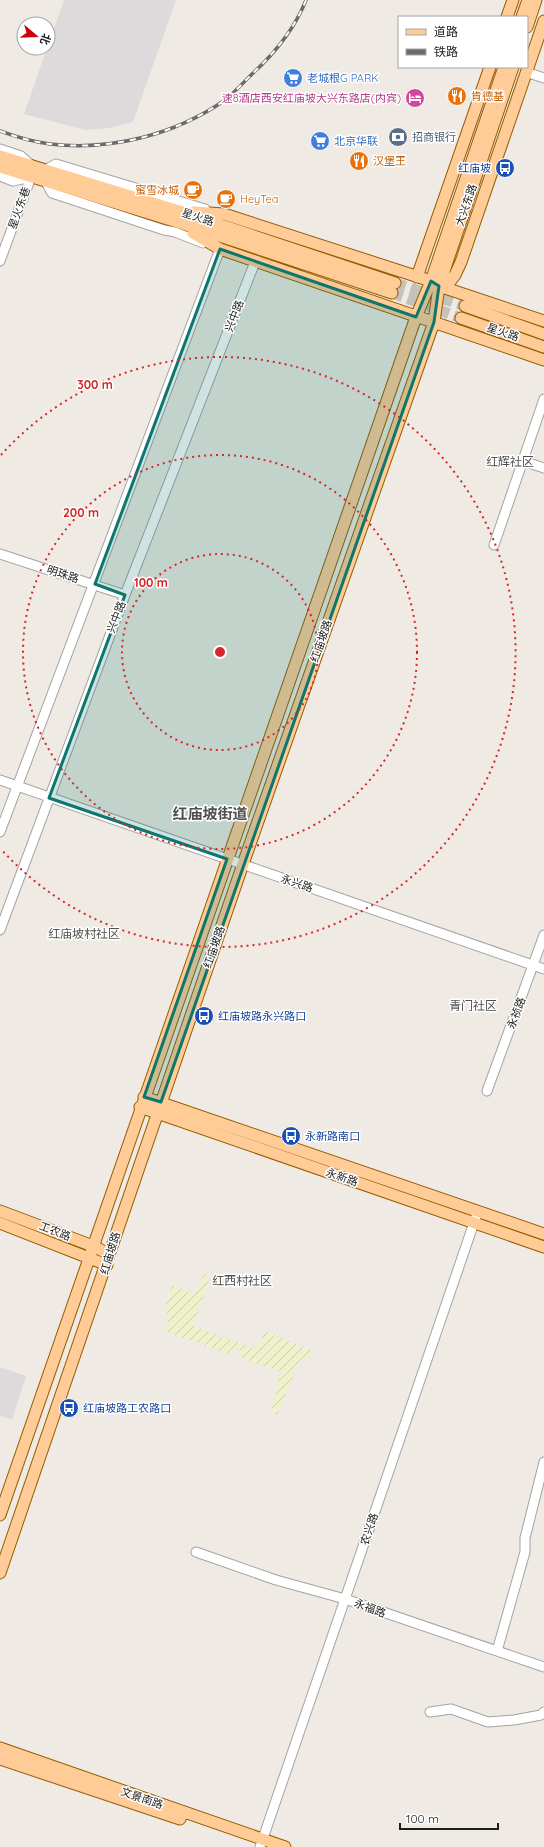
<svg xmlns="http://www.w3.org/2000/svg" width="544" height="1847" font-family="Quicksand,'Noto Sans SC',sans-serif">
	<style>
		.residential { fill: #dcdada }
		.farmland { fill: url(#farmland-furrows) }
		.lines { fill: none; stroke-linecap: round; stroke-linejoin: round }
		.major-tunnel { stroke: #c5c1bb; stroke-width: 11; stroke-dasharray: 11 5.5; stroke-linecap: butt }
		.minor-casing { stroke: #a4a4a4; stroke-width: 11 }
		.major-casing { stroke: #975c00; stroke-width: 13 }
		.minor { stroke: #fff; stroke-width: 9 }
		.major { stroke: #ffcc98; stroke-width: 11 }
		.rail-casing { stroke: #6b6b6b; stroke-width: 3.5 }
		.rail { stroke: #fff; stroke-width: 2; stroke-dasharray: 6; stroke-linecap: butt }
		.marked { fill: #0f766e; fill-opacity: 0.2; stroke: #0f766e; stroke-width: 3; stroke-linejoin: round }
		.ring { fill: none; stroke: #d62828; stroke-width: 2; stroke-dasharray: 2 4 }
		.labels { text-anchor: middle; dominant-baseline: central; stroke-width: 3; stroke-linejoin: round; paint-order: stroke }
		.shop-label { font-size: 11px; fill: #366cbe; stroke: #fff; text-anchor: start }
		.food-label { font-size: 11px; fill: #c56008; stroke: #fff; text-anchor: start }
		.hotel-label { font-size: 11px; fill: #b23c85; stroke: #fff; text-anchor: end }
		.service-label { font-size: 11px; fill: #4e5e75; stroke: #fff; text-anchor: start }
		.transit-label { font-size: 11px; fill: #164399; stroke: #fff; text-anchor: start }
		.street-label { font-size: 11px; fill: #1d1d1d; stroke: #fff }
		.neighbourhood-label { font-size: 12px; fill: #505050; stroke: #fff }
		.district-label { font-size: 15px; font-weight: bold; fill: #505050; stroke: #fff }
		.centre { fill: #d62828; stroke: #fff; stroke-width: 2 }
		.ring-label { font-size: 12px; text-anchor: middle; font-weight: bold; fill: #d62828; stroke: #fff; stroke-width: 3; stroke-linejoin: round; paint-order: stroke }
	</style>
	<defs>
		<pattern id="farmland-furrows" width="10" height="10" patternUnits="userSpaceOnUse"><rect width="10" height="10" fill="#eff0cc"/><path d="M-1 1l2-2M0 10L10 0M9 11l2-2" fill="none" stroke="#cccdaf"/></pattern>
	</defs>
	<rect width="100%" height="100%" fill="#efeae3"/>
	<path class="residential" d="M64,0H176L133,122L109,128L86,130L24,114Z
		M0,1367L26,1376L12,1420L0,1415Z"/>
	<path class="farmland" d="M204,1274L210,1277L193,1326L256,1349L266,1331L312,1351L310,1357L300,1360L277,1415L271,1412L281,1372L241,1358L242,1351L237,1349L231,1355L164,1331L170,1315L164,1310L172,1285L194,1294Z"/>
	<g class="lines">
		<path class="major-tunnel" d="M395,283L465,306
			M392,293L461,318"/>
		<g class="minor-casing">
			<path id="minor" d="M526,72L544,78
				M0,149L21,156L30,164
				M45,170L56,164L205,209
				M0,176L13,181L31,177
				M46,182L52,193L164,230L175,232L203,243
				M0,261L31,177
				M523,461L544,468
				M494,545L544,399
				M0,554L125,595
				M0,780L544,969
				M0,832L220,249L215,247
				M0,930L125,595L255,262
				M487,1091L544,935
				M196,1552L276,1580L345,1599L544,1667
				M497,1651L525,1552V1538L544,1462
				M430,1712L451,1709L488,1722L514,1720L541,1715L544,1712
				M260,1847L478,1211"/>
		</g>
		<g class="major-casing">
			<path id="major" d="M507,17L513,0
				M522,17L528,0
				M527,27L536,0
				M0,156L179,211L395,283
				M0,167L174,221L392,293
				M194,212L224,214L431,281L439,286L544,321
				M193,233L220,249L544,360
				M417,277L490,67
				M439,286L448,284L455,275L461,262L544,21
				M465,306L544,334
				M461,318L544,347
				M144,1097L544,1234
				M140,1107L544,1247
				M0,1211L93,1246L109,1254
				M0,1223L107,1265
				M0,1515L416,317L431,281L504,67
				M0,1573L243,864L434,322L439,286L513,67
				M0,1748L285,1847
				M0,1759L180,1819"/>
		</g>
		<use href="#minor" class="minor"/>
		<use href="#major" class="major"/>
		<g class="rail-casing">
			<path id="rail" d="M0,131C16,137 33,142 50,144C110,151 175,135 225,100C234,93 243,83 251,75C273,55 295,28 306,0"/>
		</g>
		<use href="#rail" class="rail"/>
	</g>
	<path class="marked" d="M220,249L416,317L431,281L439,286L434,322L161,1102L144,1097L227,859L49,798L125,595L95,584Z"/>
	<g class="ring">
		<circle cx="220" cy="652" r="98"/>
		<circle cx="220" cy="652" r="197"/>
		<path d="M1 455A295 295 0 1 1 1 849"/>
	</g>
	<defs>
		<g id="supermarket-disc" transform="scale(1)"><circle r="9.5" fill="#3f7fe0" stroke="#fff"/><path d="M-6-5.5h2.5l.6 2H6L4.5 2H-2.5L-4.4-4H-6ZM-1.5 3.2a1.3 1.3 0 1 0 .1 0ZM3 3.2a1.3 1.3 0 1 0 .1 0Z" fill="#fff"/></g>
		<g id="restaurant-disc" transform="scale(1)"><circle r="9.5" fill="#e8710a" stroke="#fff"/><path d="M-5-6h1v4h1v-4h1v4h1v-4h1v5L-1.5 .5V6h-2V.5L-5-1ZM5-6V6H3V1.5H1.5Q1.5-4 5-6Z" fill="#fff"/></g>
		<g id="hotel-disc" transform="scale(1)"><circle r="9.5" fill="#d1479c" stroke="#fff"/><path d="M-6-4.5h1.5V1H6V5H4.5V3h-9V5H-6ZM-4 0a1.8 1.8 0 1 1 3.6 0ZM.5 0V-2.5h3Q6-2.5 6 0Z" fill="#fff"/></g>
		<g id="bank-disc" transform="scale(1)"><circle r="9.5" fill="#5c6f8a" stroke="#fff"/><path d="M-6-4H6V4H-6ZM0-2.3a2.3 2.3 0 1 0 0 4.6a2.3 2.3 0 1 0 0-4.6Z" fill="#fff"/></g>
		<g id="bus-disc" transform="scale(1)"><circle r="9.5" fill="#1a4fb4" stroke="#fff"/><path d="M-5-6H5V4H4V6H2V4H-2V6H-4V4H-5ZM-3.5-4V0h7V-4ZM-3.5 1.2v1.5H-2V1.2ZM2 1.2v1.5H3.5V1.2Z" fill="#fff"/></g>
		<g id="cafe-disc" transform="scale(1)"><circle r="9.5" fill="#e8710a" stroke="#fff"/><path d="M-5.5-4.5H6V0H3Q3 3.5 0 3.5H-2.5Q-5.5 3.5-5.5 0ZM3-3.2v2h1.7v-2ZM-6 4.5H4V6H-6Z" fill="#fff"/></g>
	</defs>
	<g fill-rule="evenodd">
		<use href="#supermarket-disc" x="293" y="78"/>
		<use href="#restaurant-disc" x="457" y="96"/>
		<use href="#hotel-disc" x="415" y="98"/>
		<use href="#bank-disc" x="398" y="137"/>
		<use href="#supermarket-disc" x="320" y="141"/>
		<use href="#restaurant-disc" x="359" y="161"/>
		<use href="#bus-disc" x="505" y="168"/>
		<use href="#cafe-disc" x="193" y="190"/>
		<use href="#cafe-disc" x="226" y="199"/>
		<use href="#bus-disc" x="204" y="1016"/>
		<use href="#bus-disc" x="291" y="1136"/>
		<use href="#bus-disc" x="69" y="1408"/>
	</g>
	<g class="labels">
		<g class="shop-label">
			<text x="307" y="78">老城根G PARK</text>
			<text x="334" y="141">北京华联</text>
		</g>
		<g class="food-label">
			<text x="471" y="96">肯德基</text>
			<text x="373" y="161">汉堡王</text>
			<text x="179" y="190" text-anchor="end">蜜雪冰城</text>
			<text x="240" y="199">HeyTea</text>
		</g>
		<g class="hotel-label">
			<text x="401" y="98">速8酒店西安红庙坡大兴东路店(内宾)</text>
		</g>
		<g class="service-label">
			<text x="412" y="137">招商银行</text>
		</g>
		<g class="transit-label">
			<text x="491" y="168" text-anchor="end">红庙坡</text>
			<text x="218" y="1016">红庙坡路永兴路口</text>
			<text x="305" y="1136">永新路南口</text>
			<text x="83" y="1408">红庙坡路工农路口</text>
		</g>
		<g class="street-label">
			<text transform="translate(466 205) rotate(-71)">大兴东路</text>
			<text transform="translate(19 208) rotate(-70)">星火东巷</text>
			<text transform="translate(198 217) rotate(18)">星火路</text>
			<text transform="translate(234 316) rotate(-69)">兴中路</text>
			<text transform="translate(503 332) rotate(19)">星火路</text>
			<text transform="translate(63 574) rotate(18)">明珠路</text>
			<text transform="translate(116 617) rotate(-69)">兴中路</text>
			<text transform="translate(321 641) rotate(-71)">红庙坡路</text>
			<text transform="translate(297 883) rotate(19)">永兴路</text>
			<text transform="translate(214 947) rotate(-71)">红庙坡路</text>
			<text transform="translate(516 1013) rotate(-70)">永祯路</text>
			<text transform="translate(342 1177) rotate(19)">永新路</text>
			<text transform="translate(55 1231) rotate(21)">工农路</text>
			<text transform="translate(110 1253) rotate(-73)">红庙坡路</text>
			<text transform="translate(369 1529) rotate(-71)">农兴路</text>
			<text transform="translate(370 1608) rotate(20)">永福路</text>
			<text transform="translate(142 1798) rotate(19)">文景南路</text>
		</g>
		<g class="neighbourhood-label">
			<text x="510" y="461">红辉社区</text>
			<text x="84" y="933">红庙坡村社区</text>
			<text x="473" y="1005">青门社区</text>
			<text x="242" y="1280">红西村社区</text>
		</g>
		<g class="district-label">
			<text x="210" y="813">红庙坡街道</text>
		</g>
	</g>
	<circle cx="220" cy="652" r="6" class="centre"/>
	<g class="ring-label">
		<text x="95" y="389">300 m</text>
		<text x="81" y="517">200 m</text>
		<text x="151" y="587">100 m</text>
	</g>
	<rect x="398" y="16" width="130" height="52" fill="#ffffff" stroke="#a5a5a5"/>
	<rect x="406" y="29" width="20" height="6" fill="#ffcc98" stroke="#a5a5a5"/>
	<text x="434" y="36" font-size="12" fill="#1d1d1d">道路</text>
	<rect x="406" y="49" width="20" height="6" fill="#6b6b6b" stroke="#a5a5a5"/>
	<text x="434" y="56" font-size="12" fill="#1d1d1d">铁路</text>
	<g transform="translate(36 36) rotate(109)"><circle r="19" fill="#ffffff" stroke="#a5a5a5"/>
	<path d="M0-3L7 15L0 10L-7 15Z" fill="#cb000c"/>
	<text y="-6" font-size="11" font-weight="bold" text-anchor="middle" fill="#1d1d1d">北</text>
	</g>
	<path d="M400 1823v6h98v-6" fill="none" stroke="#1d1d1d" stroke-width="2"/>
	<text x="406" y="1823" font-size="12" fill="#1d1d1d" stroke="#ffffff" stroke-width="3" paint-order="stroke">100 m</text>
</svg>
